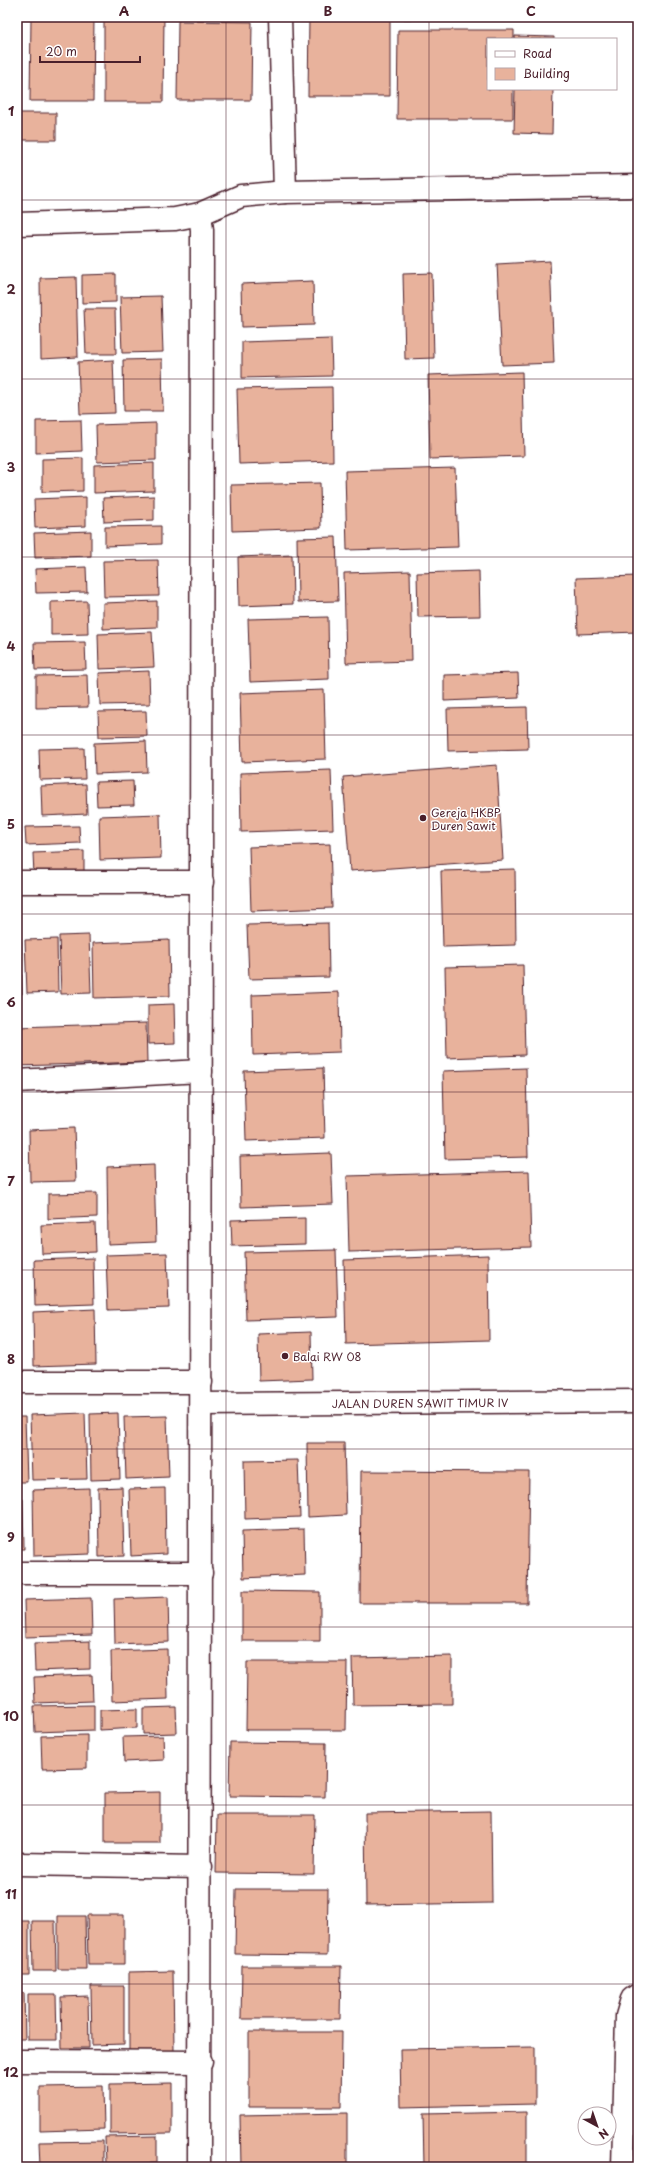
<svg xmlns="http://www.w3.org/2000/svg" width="655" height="2184" font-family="'Playpen Sans',sans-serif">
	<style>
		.building { fill: #e8b29c; stroke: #4a1f2b }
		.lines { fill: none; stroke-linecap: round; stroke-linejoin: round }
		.minor-casing { stroke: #4a1f2b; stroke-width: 25 }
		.tertiary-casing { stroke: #4a1f2b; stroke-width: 25 }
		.minor { stroke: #fff; stroke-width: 22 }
		.tertiary { stroke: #fff; stroke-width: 22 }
		.grid { fill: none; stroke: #4a1f2b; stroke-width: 1; stroke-opacity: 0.55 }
		.poi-dot { fill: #4a1f2b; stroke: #fff; stroke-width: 1.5 }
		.labels { text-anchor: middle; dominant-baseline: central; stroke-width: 3; stroke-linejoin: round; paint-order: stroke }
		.poi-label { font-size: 11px; fill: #4a1f2b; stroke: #fff; text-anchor: start }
		.street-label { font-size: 11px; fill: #4a1f2b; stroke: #fff }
		.neatline { fill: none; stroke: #4a1f2b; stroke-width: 1.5 }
		.grid-label { font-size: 13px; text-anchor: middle; font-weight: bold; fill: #4a1f2b }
	</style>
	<rect width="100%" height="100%" fill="#fff"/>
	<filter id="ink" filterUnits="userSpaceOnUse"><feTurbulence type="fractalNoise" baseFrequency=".025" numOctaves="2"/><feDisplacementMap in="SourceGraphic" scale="8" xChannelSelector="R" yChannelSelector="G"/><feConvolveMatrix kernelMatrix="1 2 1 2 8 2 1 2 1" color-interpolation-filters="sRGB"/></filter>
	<g filter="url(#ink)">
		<path class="building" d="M104,17H164L163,102H104Z
			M309,17H390V96H308Z
			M404,17H515V19H404Z
			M31,18H94L93,101H30Z
			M178,21L252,22L251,100H177Z
			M398,30H514V39H488V89H513V119H397Z
			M515,36L554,37V39H515Z
			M515,89H553L552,134L514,133Z
			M17,113H56V140H17Z
			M550,261L554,363L502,365L497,264Z
			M432,273L434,358L405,359L403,274Z
			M116,274V302L82,303V275Z
			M76,277L78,357L41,359L40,278Z
			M313,281L314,325L242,327L241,284Z
			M161,296L163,352L122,353L120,297Z
			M84,309H115L116,354H86Z
			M331,339L332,376L242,378V342Z
			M162,359L163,411H124L123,360Z
			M113,360L115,413L80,414L78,362Z
			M522,372L524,456L430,459L428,375Z
			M332,387L333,461L239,464L237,389Z
			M81,420L82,451L36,453V421Z
			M156,423V460L97,462L96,425Z
			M83,458V491L42,492V459Z
			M154,463V491L94,493V465Z
			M455,468L458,547L347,550L345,471Z
			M320,483L321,528L232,531L231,485Z
			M154,496V520L104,522L103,498Z
			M86,497V526L35,528L34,499Z
			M161,526V544L105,546V527Z
			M91,531V556L35,558L34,533Z
			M336,537L338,601L298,602L297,538Z
			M292,555L293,604L239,606L238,557Z
			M158,560L159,596L104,597L103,561Z
			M86,567L87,592L36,593L35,569Z
			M410,571L412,661L346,663L344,573Z
			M479,571L480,616L418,617L417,573Z
			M638,576V632L578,634L576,578Z
			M87,601L88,634L51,635V602Z
			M157,601V627L103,629V603Z
			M328,617L329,679L250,682L248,619Z
			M152,632L154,667L99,669L98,634Z
			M85,642L86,669L35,670L34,643Z
			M149,671L150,704L100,705L99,673Z
			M518,673L519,698L444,701V675Z
			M87,675L88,707L36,708V676Z
			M324,690L326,759L242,762L240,693Z
			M527,707L528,749L448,751L447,709Z
			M146,711L147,736L99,737L98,712Z
			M146,741L147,772L95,774L94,743Z
			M84,748L85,779L40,780L39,749Z
			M497,765L503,860L350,871L343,777Z
			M331,770L333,829L241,832L240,773Z
			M133,781L134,805L97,806L96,782Z
			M86,784L87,814L42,816L41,786Z
			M160,814L161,858L100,860L99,816Z
			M79,826L80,843L26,845L25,827Z
			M330,844L332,908L251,911L249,847Z
			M84,851V873L34,875L33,853Z
			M515,869L516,945L443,947L441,871Z
			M328,923L329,977L249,979L247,925Z
			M89,935L91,993L61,994L59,936Z
			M57,939L58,992L27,993L25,940Z
			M169,940L170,996L94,998L93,943Z
			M17,941H21L22,994H17Z
			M523,965L525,1055L447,1058L445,967Z
			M339,992L340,1052L253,1055L252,995Z
			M174,1004L175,1043L148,1044V1005Z
			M146,1023L147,1062L17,1066V1027Z
			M323,1068L325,1138L246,1141L244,1071Z
			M526,1068L528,1157L445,1159L443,1071Z
			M74,1128L76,1181L30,1182L29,1130Z
			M331,1153L333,1204L241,1207L240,1156Z
			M154,1165L156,1242L108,1244L107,1167Z
			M529,1171L531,1247L349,1252L347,1176Z
			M97,1193V1217L48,1219V1194Z
			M305,1218V1244L232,1246L231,1220Z
			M95,1223L96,1252L42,1254L41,1225Z
			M336,1250L338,1317L246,1320L244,1252Z
			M167,1253L169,1308L108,1310L106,1255Z
			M488,1255L489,1340L346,1344L344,1260Z
			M93,1258L94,1304L35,1306L34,1260Z
			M95,1309L96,1364L34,1366L33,1312Z
			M311,1332L312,1379L259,1381L258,1334Z
			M85,1413L87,1479L32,1480L30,1415Z
			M118,1413L120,1479L91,1480L90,1414Z
			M167,1416L169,1477L126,1479L124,1417Z
			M17,1417H25L27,1482H17Z
			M307,1443H344L346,1515L308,1517Z
			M298,1460L300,1517L245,1519L244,1461Z
			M361,1471L529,1472L527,1603H360Z
			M122,1487L124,1556L99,1557L98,1488Z
			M89,1488L90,1554L34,1556L33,1490Z
			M165,1488L166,1554L131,1556L129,1489Z
			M17,1499H23L24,1549H17Z
			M304,1529L305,1575L243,1578L242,1531Z
			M242,1591L320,1592V1641H242Z
			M168,1597L169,1642L115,1644L114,1599Z
			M91,1598L92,1635L25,1637L24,1600Z
			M90,1641V1669L35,1671L34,1643Z
			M167,1649L168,1699L112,1701L111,1651Z
			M452,1656V1704L353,1705L352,1658Z
			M247,1662H347L346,1730H246Z
			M92,1675L93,1701L35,1703L34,1677Z
			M94,1705V1730L35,1732L34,1706Z
			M176,1707L177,1733L143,1734V1708Z
			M137,1709V1728L100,1730V1710Z
			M87,1735V1768L42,1769L41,1736Z
			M163,1736L164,1760L124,1762L123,1737Z
			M230,1742L326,1743L325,1797L229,1796Z
			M160,1792V1843H105V1793Z
			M491,1811L492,1903L366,1905L365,1813Z
			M217,1815H315L314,1874L216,1873Z
			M236,1889H328L327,1955L235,1954Z
			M87,1915H124V1964H88Z
			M58,1916H85L86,1969H58Z
			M17,1921H29V1975H17Z
			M32,1921H55L56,1971H33Z
			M242,1966H341L340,2019H241Z
			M173,1971L174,2051L129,2052V1972Z
			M91,1986H124V2044L92,2045Z
			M17,1993H24L25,2039H17Z
			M28,1994H56L57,2040H28Z
			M88,1996L89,2048H62L61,1997Z
			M249,2032H342L341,2107H249Z
			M535,2047V2104L401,2107L400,2049Z
			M172,2083V2133L110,2134V2084Z
			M103,2086L104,2129L40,2131V2087Z
			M527,2112V2167H424L423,2114Z
			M347,2113V2167H241L240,2115Z
			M157,2136V2163L106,2164L105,2137Z
			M103,2141V2167H40L39,2142Z"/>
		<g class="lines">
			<g class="minor-casing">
				<g id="minor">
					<path d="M280,17L285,192"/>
					<path d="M17,882H202"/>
					<path d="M17,1081L201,1071"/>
					<path d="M17,1382H201"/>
					<path id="s1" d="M201,1404L638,1401"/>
					<path d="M17,1573H201"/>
					<path d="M17,1864L201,1867"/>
					<path d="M17,2061L201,2062"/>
					<path d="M199,2167L202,230L200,214"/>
				</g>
			</g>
			<g class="tertiary-casing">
				<path id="tertiary" d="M17,224L175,219L200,214L241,196L285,192L638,186
					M623,2167L627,2016L632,1999L638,1995"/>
			</g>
			<use href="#minor" class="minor"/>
			<use href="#tertiary" class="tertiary"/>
		</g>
	</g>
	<path class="grid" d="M226,17V2167M429,17V2167M17,200H638M17,379H638M17,557H638M17,735H638M17,914H638M17,1092H638M17,1270H638M17,1449H638M17,1627H638M17,1805H638M17,1984H638"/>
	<g class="poi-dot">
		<circle cx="423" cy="818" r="4"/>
		<circle cx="285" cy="1356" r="4"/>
	</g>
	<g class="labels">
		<g class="poi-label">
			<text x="431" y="812">Gereja HKBP<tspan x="431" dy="13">Duren Sawit</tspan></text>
			<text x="293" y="1356">Balai RW 08</text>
		</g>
		<g class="street-label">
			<text stroke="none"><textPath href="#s1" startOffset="219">JALAN DUREN SAWIT TIMUR IV</textPath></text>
		</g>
	</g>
	<rect width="655" height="2184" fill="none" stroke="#fff" stroke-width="44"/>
	<rect x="487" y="38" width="130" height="52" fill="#ffffff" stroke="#b7a5aa"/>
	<rect x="495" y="51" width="20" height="6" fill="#ffffff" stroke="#b7a5aa"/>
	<text x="523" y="58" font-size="12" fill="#4a1f2b">Road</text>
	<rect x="495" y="68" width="20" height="12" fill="#e8b29c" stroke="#b7a5aa"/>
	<text x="523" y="78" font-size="12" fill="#4a1f2b">Building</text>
	<g transform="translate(597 2126) rotate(140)"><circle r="19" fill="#ffffff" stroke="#b7a5aa"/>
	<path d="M0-3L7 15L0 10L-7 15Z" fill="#4a1f2b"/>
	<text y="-6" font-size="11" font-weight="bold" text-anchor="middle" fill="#4a1f2b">N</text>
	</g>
	<path d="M40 56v6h100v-6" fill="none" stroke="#4a1f2b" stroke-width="2"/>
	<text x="46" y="56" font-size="12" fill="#4a1f2b" stroke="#ffffff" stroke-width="3" paint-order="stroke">20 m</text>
	<rect x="22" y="22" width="611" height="2140" class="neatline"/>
	<g class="grid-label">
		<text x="124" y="16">A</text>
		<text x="328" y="16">B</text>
		<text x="531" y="16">C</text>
		<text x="11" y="116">1</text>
		<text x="11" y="294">2</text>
		<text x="11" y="472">3</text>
		<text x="11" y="651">4</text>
		<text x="11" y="829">5</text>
		<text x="11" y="1007">6</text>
		<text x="11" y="1186">7</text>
		<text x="11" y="1364">8</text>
		<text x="11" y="1542">9</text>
		<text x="11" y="1721">10</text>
		<text x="11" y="1899">11</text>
		<text x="11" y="2077">12</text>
	</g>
</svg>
